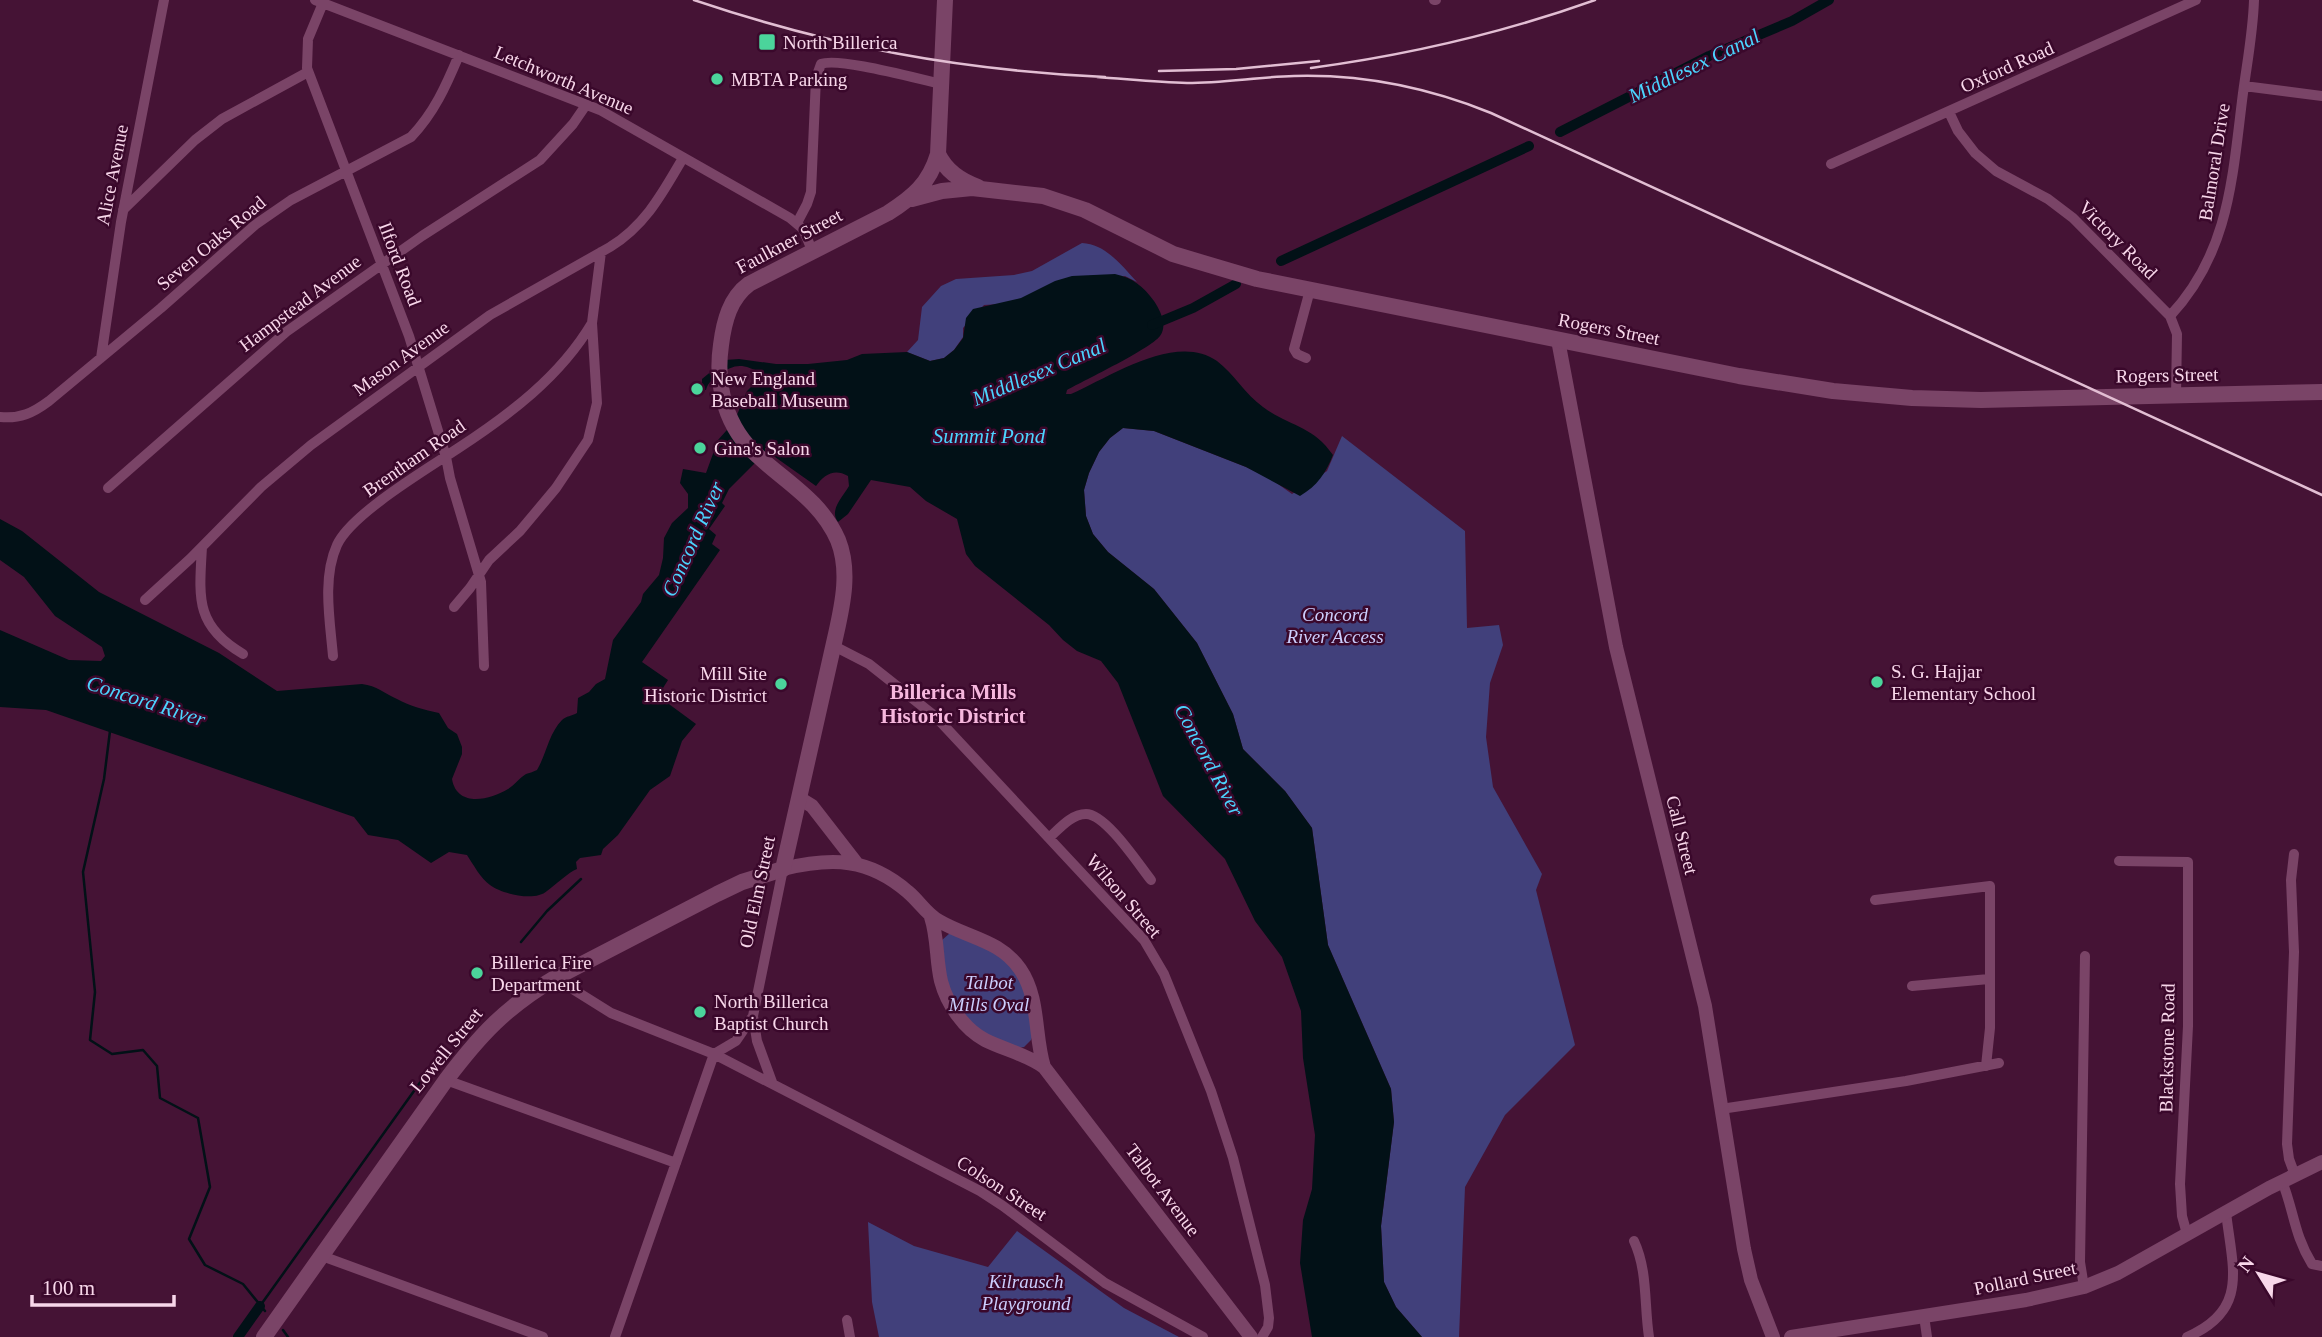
<svg xmlns="http://www.w3.org/2000/svg" width="2322" height="1337" font-family="'Times New Roman',serif">
	<style>
		.green { fill: #41407b }
		.water { fill: #021117 }
		.lines { fill: none; stroke-linecap: round; stroke-linejoin: round }
		.stream { stroke: #021117; stroke-width: 2.5 }
		.canal { stroke: #021117; stroke-width: 10 }
		.minor { stroke: #7a4467; stroke-width: 10 }
		.tertiary { stroke: #7a4467; stroke-width: 14 }
		.secondary { stroke: #7a4467; stroke-width: 16 }
		.rail { stroke: #e2bed3; stroke-width: 2.5 }
		.poi-dot { fill: #4bd49b; stroke: #3a082b; stroke-width: 2.5 }
		.labels { text-anchor: middle; dominant-baseline: central; stroke-width: 5; stroke-linejoin: round; paint-order: stroke }
		.poi-label { font-size: 19px; fill: #f8d7ea; stroke: #3a082b; text-anchor: start }
		.street-label { font-size: 19px; fill: #f8d7ea; stroke: #3a082b }
		.park-label { font-size: 19px; font-style: italic; fill: #cbcefd; stroke: #3a082b }
		.water-label { font-size: 21px; font-style: italic; fill: #4bd4fe; stroke: #3a082b }
		.neighbourhood-label { font-size: 21px; font-weight: bold; fill: #f6b7dd; stroke: #3a082b }
	</style>
	<rect width="100%" height="100%" fill="#451335"/>
	<path class="green" d="M1082,243C1106,244 1122,266 1137,282L1125,276L1000,304L984,305L963,328V337L954,350L944,358L930,361L907,352L918,340L922,307L941,286L956,279L1014,275L1032,271Z
		M1123,428L1154,431L1246,467L1271,479L1292,494L1327,471L1342,436L1465,531L1467,628L1499,625L1503,645L1490,683L1486,737L1493,787L1542,874L1536,890L1575,1045L1505,1115L1465,1187L1459,1337H1422L1396,1307L1384,1282L1381,1226L1394,1122L1391,1089L1328,945L1312,828L1285,791L1243,749L1233,714L1197,643L1154,589L1108,552L1093,534L1086,516L1084,490L1089,473L1099,452L1110,438Z
		M961,931L1020,969L1034,1032L1031,1040L1024,1047L1018,1048L995,1044L950,1004L941,941L950,933Z
		M868,1222L914,1246L988,1267L1017,1231L1124,1308L1179,1337H879L872,1302Z"/>
	<path class="water" d="M1115,274C1133,278 1143,286 1154,301C1160,310 1168,325 1160,336C1150,349 1085,380 1067,390L1066,394H1071C1110,377 1176,332 1217,361C1234,374 1245,394 1263,407C1290,427 1312,425 1333,455C1326,473 1317,486 1300,496L1246,467L1154,431L1123,428L1110,438L1099,452L1089,473L1084,490L1086,516L1093,534L1108,552L1154,589L1197,643L1233,714L1243,749L1285,791L1312,828L1328,945L1391,1089L1394,1122L1381,1226L1384,1282L1396,1307L1422,1337H1312L1300,1263L1303,1220L1312,1189L1315,1135L1303,1058L1301,1011L1282,957L1255,921L1225,859L1163,796L1118,683L1101,661L1077,651L1063,640L1049,625L975,566L966,554L957,519L926,501L910,487L871,480L848,514L838,522C829,510 842,498 849,486L848,476C834,468 824,475 816,486L775,457L769,456L768,448H765V453L729,489L722,503L725,506L709,529L716,535L712,544L720,550L642,662L668,680L658,696L696,724L682,741L670,776L650,790L618,835L603,849L601,855L580,858L576,862L577,869C569,872 555,885 547,891C535,902 502,894 490,885C481,879 473,864 467,855L449,852L431,863L398,840L368,835L354,817L46,710L0,707V630L69,660L101,661L105,656L102,647L55,616L24,577L0,560V519L22,531L99,592L219,653L277,691L362,684C377,686 384,693 397,699C410,706 424,710 439,713L448,728L457,734L462,747V754L452,779C457,808 490,800 508,789C515,785 519,778 526,774C529,773 533,772 537,770C546,755 549,733 562,720C566,716 572,716 577,713L578,698L589,692L596,684L605,679L613,640L641,602L643,594L659,575L663,558L664,538L672,523L688,508V494L680,483L683,469L706,473L718,440L734,422L747,391L761,377L762,373C742,364 736,362 716,377C711,381 708,383 706,390H702V379L725,360L739,359L776,364H808L847,360L862,354L907,352L930,361L944,358L954,350L963,338L966,318L973,309L1021,298L1055,281L1072,276Z"/>
	<g class="lines">
		<path class="stream" d="M110,731L104,779L83,872L95,992L90,1040L112,1054L143,1050L157,1066L160,1098L198,1118L210,1187L189,1239L205,1265L243,1284L265,1311
			M521,942L547,911L581,879
			M260,1306L424,1077
			M283,1330L288,1337"/>
		<path class="canal" d="M1560,132L1709,56L1792,21L1829,0
			M1281,261L1529,146
			M1152,325L1193,308L1236,284
			M238,1337L260,1306"/>
		<path class="minor" d="M315,0L600,110L790,218L803,229L812,250
			M1434,0H1436
			M323,3L308,39L307,68L409,336L446,457L450,478L481,582L484,666
			M2244,86L2322,96
			M1949,112L1958,131L1975,153L1996,171L2048,199L2073,218L2170,316L2177,334L2176,396
			M1831,164L2196,0
			M123,210L195,140L222,119L308,72
			M797,223L807,204L811,192L816,78L821,64C839,57 918,79 942,84
			M2170,316C2228,254 2232,182 2242,101C2246,68 2253,34 2254,0
			M101,358L121,222L164,0
			M1306,358L1297,354L1294,349L1310,290
			M0,417C20,419 33,413 49,401L161,308L255,225L291,200L411,137C434,113 446,86 459,55
			M108,488L286,332L422,236L540,160L573,124L586,105
			M202,547C199,598 195,626 243,654
			M145,600L190,559L261,487L311,445L490,315L610,247C646,225 663,192 683,158
			M454,607L470,588L489,560L520,531L556,488L588,440L597,403L592,323L601,252
			M834,646L869,664L936,717L1144,940L1164,974L1211,1091L1233,1158L1265,1285L1269,1318L1268,1327L1262,1337
			M333,656C330,621 322,578 337,545C351,514 427,469 457,449C509,415 560,377 592,323
			M1049,838C1059,829 1071,814 1086,814C1106,814 1139,865 1151,880
			M2294,854L2291,880L2294,952L2287,1144L2289,1159L2295,1175
			M2119,861L2188,862V1026L2180,1184L2182,1216L2187,1234
			M1875,900L1990,886V1028L1986,1066
			M555,978L611,1013L714,1054L980,1191L1003,1206L1105,1283L1203,1337
			M1912,986L1989,979
			M753,1016L757,1041L772,1082
			M446,1080L676,1163
			M1721,1109L1906,1081L1999,1063
			M2282,1181C2294,1211 2294,1235 2312,1264L2322,1266
			M1634,1241C1648,1271 1644,1305 1649,1337
			M322,1256L543,1337
			M2084,1287L2080,1262L2085,956
			M1924,1316L1927,1337
			M847,1320L850,1337
			M615,1337L714,1054L736,1041L753,1016L783,869
			M2187,1337C2250,1310 2232,1267 2226,1212"/>
		<path class="tertiary" d="M1558,340L1616,647L1705,1006L1744,1249L1751,1280L1773,1337
			M799,798L812,806L857,864
			M783,869C832,857 869,858 908,892C919,901 927,915 939,921C968,938 1000,940 1020,969C1040,998 1034,1035 1044,1067
			M931,917C938,938 936,960 941,981C947,1004 964,1029 985,1040C1005,1050 1026,1054 1044,1067L1251,1337
			M1791,1337L2026,1300L2084,1287L2118,1273L2269,1188L2322,1162"/>
		<path class="secondary" d="M938,154C946,171 961,181 978,187
			M912,199L942,191L972,188L1043,196L1085,210L1173,254L1257,279L1739,376L1833,391L1912,398L1981,400L2322,392
			M264,1337L446,1080C480,1035 506,1007 555,978L717,894L742,882L783,869L836,634C843,603 850,570 838,540C821,501 787,483 758,456C726,428 715,386 721,345C724,321 730,298 749,284L888,213C913,197 929,184 938,154L945,0"/>
		<path class="rail" d="M694,0C833,47 959,70 1105,77
			M1311,68C1408,55 1503,33 1595,0
			M1159,71L1236,69L1319,61
			M1097,77C1127,79 1157,82 1187,83C1223,83 1258,77 1294,76C1363,74 1427,87 1491,113L2322,495"/>
	</g>
	<g class="poi-dot">
		<rect x="758" y="33" width="18" height="18" rx="3.5"/>
		<circle cx="717" cy="79" r="7"/>
		<circle cx="697" cy="389" r="7"/>
		<circle cx="700" cy="448" r="7"/>
		<circle cx="1877" cy="682" r="7"/>
		<circle cx="781" cy="684" r="7"/>
		<circle cx="477" cy="973" r="7"/>
		<circle cx="700" cy="1012" r="7"/>
	</g>
	<g class="labels">
		<g class="poi-label">
			<text x="783" y="42">North Billerica</text>
			<text x="731" y="79">MBTA Parking</text>
			<text x="711" y="378">New England<tspan x="711" dy="22">Baseball Museum</tspan></text>
			<text x="714" y="448">Gina's Salon</text>
			<text x="1891" y="671">S. G. Hajjar<tspan x="1891" dy="22">Elementary School</tspan></text>
			<text x="767" y="673" text-anchor="end">Mill Site<tspan x="767" dy="22">Historic District</tspan></text>
			<text x="491" y="962">Billerica Fire<tspan x="491" dy="22">Department</tspan></text>
			<text x="714" y="1001">North Billerica<tspan x="714" dy="22">Baptist Church</tspan></text>
		</g>
		<g class="street-label">
			<text transform="translate(2007 67) rotate(-24)">Oxford Road</text>
			<text transform="translate(564 80) rotate(23)">Letchworth Avenue</text>
			<text transform="translate(2214 162) rotate(-81)">Balmoral Drive</text>
			<text transform="translate(112 175) rotate(-79)">Alice Avenue</text>
			<text transform="translate(2118 240) rotate(45)">Victory Road</text>
			<text transform="translate(789 241) rotate(-28)">Faulkner Street</text>
			<text transform="translate(211 243) rotate(-40)">Seven Oaks Road</text>
			<text transform="translate(400 264) rotate(69)">Ilford Road</text>
			<text transform="translate(300 303) rotate(-37)">Hampstead Avenue</text>
			<text transform="translate(1609 329) rotate(11)">Rogers Street</text>
			<text transform="translate(401 358) rotate(-36)">Mason Avenue</text>
			<text transform="translate(2167 375) rotate(-1)">Rogers Street</text>
			<text transform="translate(414 458) rotate(-35)">Brentham Road</text>
			<text transform="translate(1682 835) rotate(76)">Call Street</text>
			<text transform="translate(757 892) rotate(-78)">Old Elm Street</text>
			<text transform="translate(1124 896) rotate(49)">Wilson Street</text>
			<text transform="translate(2167 1048) rotate(-89)">Blackstone Road</text>
			<text transform="translate(446 1050) rotate(-51)">Lowell Street</text>
			<text transform="translate(1002 1188) rotate(33)">Colson Street</text>
			<text transform="translate(1163 1190) rotate(53)">Talbot Avenue</text>
			<text transform="translate(2025 1278) rotate(-12)">Pollard Street</text>
		</g>
		<g class="park-label">
			<text x="1335" y="614">Concord<tspan x="1335" dy="22">River Access</tspan></text>
			<text x="989" y="982">Talbot<tspan x="989" dy="22">Mills Oval</tspan></text>
			<text x="1026" y="1281">Kilrausch<tspan x="1026" dy="22">Playground</tspan></text>
		</g>
		<g class="water-label">
			<text transform="translate(1694 66) rotate(-26)">Middlesex Canal</text>
			<text transform="translate(1039 372) rotate(-23)">Middlesex Canal</text>
			<text x="989" y="436">Summit Pond</text>
			<text transform="translate(693 539) rotate(-66)">Concord River</text>
			<text transform="translate(146 701) rotate(18)">Concord River</text>
			<text transform="translate(1209 760) rotate(62)">Concord River</text>
		</g>
		<g class="neighbourhood-label">
			<text x="953" y="692">Billerica Mills<tspan x="953" dy="24">Historic District</tspan></text>
		</g>
	</g>
	<g transform="translate(2259 1274) rotate(307)" stroke="#3a082b" stroke-width="5" paint-order="stroke">
	<path d="M0-5L12 26L0 18L-12 26Z" fill="#f8d7ea"/>
	<text y="-10" font-size="19" font-weight="bold" text-anchor="middle" fill="#f8d7ea">N</text>
	</g>
	<path d="M32 1295v10h142v-10" fill="none" stroke="#f8d7ea" stroke-width="3.5"/>
	<text x="42" y="1295" font-size="21" fill="#f8d7ea" stroke="#3a082b" stroke-width="5" paint-order="stroke">100 m</text>
</svg>
